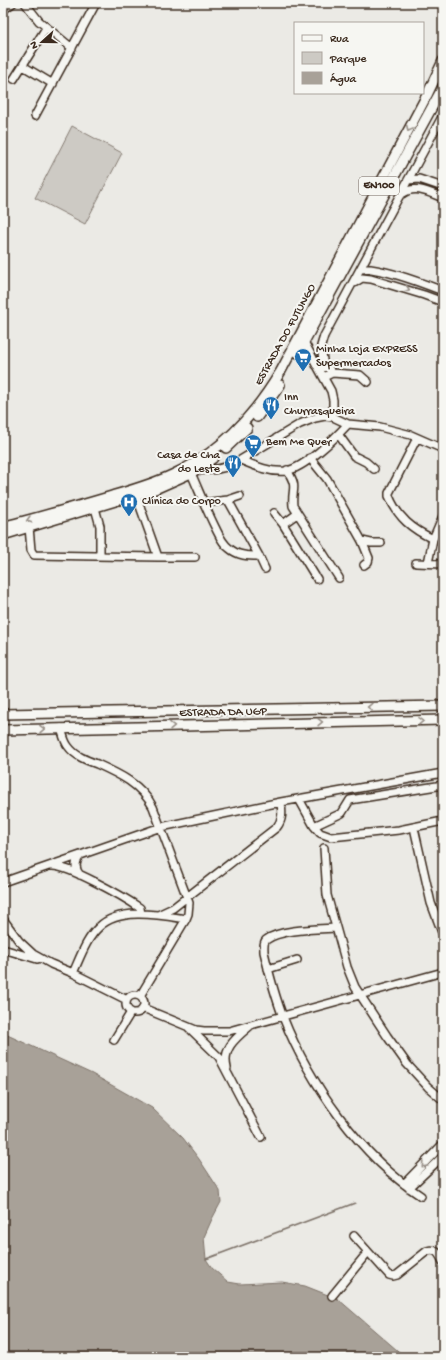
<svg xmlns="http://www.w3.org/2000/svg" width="446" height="1360" font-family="'Gochi Hand',sans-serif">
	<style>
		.green { fill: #cdcac4; stroke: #847a71 }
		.water { fill: #a8a198; stroke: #7c7167 }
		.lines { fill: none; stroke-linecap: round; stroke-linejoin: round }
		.stream { stroke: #7c7167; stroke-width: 1.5 }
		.minor-casing { stroke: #3b2a1e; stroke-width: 10 }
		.major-casing { stroke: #3b2a1e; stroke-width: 12 }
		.minor { stroke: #f6f6f2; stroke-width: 7 }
		.major { stroke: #f6f6f2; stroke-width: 9 }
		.oneway { stroke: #989088 }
		.labels { text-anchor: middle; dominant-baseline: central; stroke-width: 4; stroke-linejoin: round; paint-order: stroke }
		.shield { fill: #f6f6f2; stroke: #73675e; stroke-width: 1 }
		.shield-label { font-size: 11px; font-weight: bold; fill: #3b2a1e }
		.street-label { font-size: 12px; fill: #3b2a1e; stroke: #f6f6f2 }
		.poi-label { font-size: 12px; fill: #3b2a1e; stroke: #f6f6f2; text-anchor: start }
	</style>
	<rect width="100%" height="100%" fill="#ebeae5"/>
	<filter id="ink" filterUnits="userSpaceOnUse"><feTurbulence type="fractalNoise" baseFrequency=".025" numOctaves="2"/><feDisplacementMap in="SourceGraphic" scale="8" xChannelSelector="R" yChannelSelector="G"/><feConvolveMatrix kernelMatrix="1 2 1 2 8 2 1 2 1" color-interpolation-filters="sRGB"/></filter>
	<g filter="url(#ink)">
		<path class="green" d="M72,126L122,153L85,224L35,198Z"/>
		<path class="water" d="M3,1033L92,1074L152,1108L183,1138L199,1159L220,1191L221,1202L212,1219L204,1237L206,1259L212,1268L228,1282L240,1284L282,1282L305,1286L338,1299L405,1357H3Z"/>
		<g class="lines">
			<path class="stream" d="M206,1259L355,1203"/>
			<g class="minor-casing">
				<path id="minor" d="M25,3L39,21L72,48
					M3,10L13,3
					M23,66L53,84
					M14,79L46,28
					M35,116L96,3
					M408,180L419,179L443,187
					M402,194C415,184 430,193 443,198
					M361,269C378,266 425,284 443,291
					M354,283L362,278L371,279L424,295L443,302
					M304,342L331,391L333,400V417
					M316,365L323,360L321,346L324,336L443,115
					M319,368L327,366L332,373
					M324,377L332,373L360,375L368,382
					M338,434L354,456L366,462L374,469
					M417,438L389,493V496C398,518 412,529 433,539
					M310,458L327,479L362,541L371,543H381
					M241,460C255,466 271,473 286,471C305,468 335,438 348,424
					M195,470C209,471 219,470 232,465L300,424L315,418L325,416L333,417L348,424L380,427L411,435L443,449
					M287,470C299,489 291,488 293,506L339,578
					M191,473C199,491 206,509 215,527C219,535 222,543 229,548C238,556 248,556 259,556L228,500
					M136,495L158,557
					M203,503L228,500L240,496
					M95,508L100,526V556
					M274,513L283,524
					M297,514L283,524L317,579
					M29,527L31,550L34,555L158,557H195
					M362,541L369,558L368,562L364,565
					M259,556L265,569
					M416,563L443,564
					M428,563L433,539L443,516
					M61,728C63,734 64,741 68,746C75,756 86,760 97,764C119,774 141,784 153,807L189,903L188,914L186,919L140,996
					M299,799L314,826L320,833L331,837L399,830L443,821
					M314,826L342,813L350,800L443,785
					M415,832L431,903L443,935
					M324,848L327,895L347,967L355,987L387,1036L407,1064L428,1087L443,1100
					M51,866C69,865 124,897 140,908L141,914
					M80,875C74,868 75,861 81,855
					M3,882L161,827L281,802L443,773
					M158,915L173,908L277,827C283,819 282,812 281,802
					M3,919L19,941L33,954L51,964L73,973L127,1000
					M335,928C319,929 279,929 266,940C263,943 264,948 264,952C269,973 275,996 283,1017C309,1083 361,1157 421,1196
					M3,949L37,959
					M268,969L297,960
					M73,973C80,958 86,939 99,927C119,907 160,915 186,919
					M126 1004a9 9 0 1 1 18 0a9 9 0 1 1-18 0Z
					M143,1008L196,1030L204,1031H229L443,972
					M189,1028L219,1057L261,1137
					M114,1040L131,1012
					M227,1068C222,1048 236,1038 250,1026
					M404,1184L443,1144
					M409,1188L443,1156
					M354,1236L389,1275L393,1276L397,1275L427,1251C437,1248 439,1254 443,1262
					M332,1296L368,1252"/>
			</g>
			<g class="major-casing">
				<path id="major" d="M298,353L443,87
					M257,417L280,385
					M226,448L247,428
					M3,527C39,517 76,507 112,496C132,490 153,484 172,475C219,454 255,415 281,371L427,95L443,61
					M3,535L155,489L191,473L213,458
					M3,714L443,706
					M3,730L443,720"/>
			</g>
			<use href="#minor" class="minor"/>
			<use href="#major" class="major"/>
		</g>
		<defs><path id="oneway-chevron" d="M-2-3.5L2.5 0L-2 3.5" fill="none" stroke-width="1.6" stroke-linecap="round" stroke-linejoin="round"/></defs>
		<g class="oneway">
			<use href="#oneway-chevron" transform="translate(409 129) rotate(118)"/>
			<use href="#oneway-chevron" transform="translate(407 289) rotate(17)"/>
			<use href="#oneway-chevron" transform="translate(29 520) rotate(164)"/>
			<use href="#oneway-chevron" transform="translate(370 707) rotate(179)"/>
			<use href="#oneway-chevron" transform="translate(421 721) rotate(-1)"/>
			<use href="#oneway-chevron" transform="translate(320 722) rotate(-1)"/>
			<use href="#oneway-chevron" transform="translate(172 726) rotate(-1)"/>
			<use href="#oneway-chevron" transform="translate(42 729) rotate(-1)"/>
			<use href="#oneway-chevron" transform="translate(424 1165) rotate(134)"/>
		</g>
	</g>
	<defs>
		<g id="supermarket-pin" transform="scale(0.9)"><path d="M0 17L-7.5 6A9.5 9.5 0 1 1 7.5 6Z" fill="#1f6fb2" stroke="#f6f6f2"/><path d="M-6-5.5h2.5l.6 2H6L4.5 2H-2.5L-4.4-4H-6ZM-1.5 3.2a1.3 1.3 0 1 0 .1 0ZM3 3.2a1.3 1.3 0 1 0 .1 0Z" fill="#fff"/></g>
		<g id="restaurant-pin" transform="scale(0.9)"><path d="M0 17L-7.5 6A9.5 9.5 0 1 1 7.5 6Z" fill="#1f6fb2" stroke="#f6f6f2"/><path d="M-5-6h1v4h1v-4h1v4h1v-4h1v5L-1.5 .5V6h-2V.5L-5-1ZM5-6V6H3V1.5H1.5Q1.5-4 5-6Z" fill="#fff"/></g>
		<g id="hospital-pin" transform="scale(0.9)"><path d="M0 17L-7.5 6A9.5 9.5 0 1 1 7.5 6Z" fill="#1f6fb2" stroke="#f6f6f2"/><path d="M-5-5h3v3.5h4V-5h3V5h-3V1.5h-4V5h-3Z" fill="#fff"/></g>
	</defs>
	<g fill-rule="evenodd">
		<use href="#supermarket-pin" x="303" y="357"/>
		<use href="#restaurant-pin" x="271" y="405"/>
		<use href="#supermarket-pin" x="253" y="443"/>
		<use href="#restaurant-pin" x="233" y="463"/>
		<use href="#hospital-pin" x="129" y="502"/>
	</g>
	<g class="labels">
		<rect class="shield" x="359" y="177" width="40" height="18" rx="3"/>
		<g class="shield-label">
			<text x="379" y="186">EN100</text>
		</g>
		<g class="street-label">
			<text transform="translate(286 335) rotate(-61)">ESTRADA DO FUTUNGO</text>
			<text transform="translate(223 713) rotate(-1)">ESTRADA DA UGP</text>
		</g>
		<g class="poi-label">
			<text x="316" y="350">Minha Loja EXPRESS<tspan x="316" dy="14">Supermercados</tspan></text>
			<text x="284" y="398">Inn<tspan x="284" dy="14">Churrasqueira</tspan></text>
			<text x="266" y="443">Bem Me Quer</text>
			<text x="220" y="456" text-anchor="end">Casa de Cha<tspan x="220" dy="14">do Leste</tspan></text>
			<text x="142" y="502">Clínica do Corpo</text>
		</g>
	</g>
	<rect width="446" height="1360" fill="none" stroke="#f6f6f2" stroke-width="16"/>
	<rect x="8" y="8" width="430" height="1344" fill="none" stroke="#3b2a1e" stroke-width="1.5" filter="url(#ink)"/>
	<rect x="294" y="22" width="130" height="72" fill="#f6f6f2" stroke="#aba49d"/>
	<rect x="302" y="35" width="20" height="6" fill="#f6f6f2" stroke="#aba49d"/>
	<text x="330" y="42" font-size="12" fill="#3b2a1e">Rua</text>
	<rect x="302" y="52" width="20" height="12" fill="#cdcac4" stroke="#aba49d"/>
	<text x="330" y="62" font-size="12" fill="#3b2a1e">Parque</text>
	<rect x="302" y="72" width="20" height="12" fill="#a8a198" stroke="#aba49d"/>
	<text x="330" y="82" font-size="12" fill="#3b2a1e">Água</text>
	<g transform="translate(42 42) rotate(249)" stroke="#f6f6f2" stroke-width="3" paint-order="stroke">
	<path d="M0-3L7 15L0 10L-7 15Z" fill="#3b2a1e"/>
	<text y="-6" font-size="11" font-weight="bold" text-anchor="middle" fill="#3b2a1e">N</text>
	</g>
</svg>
